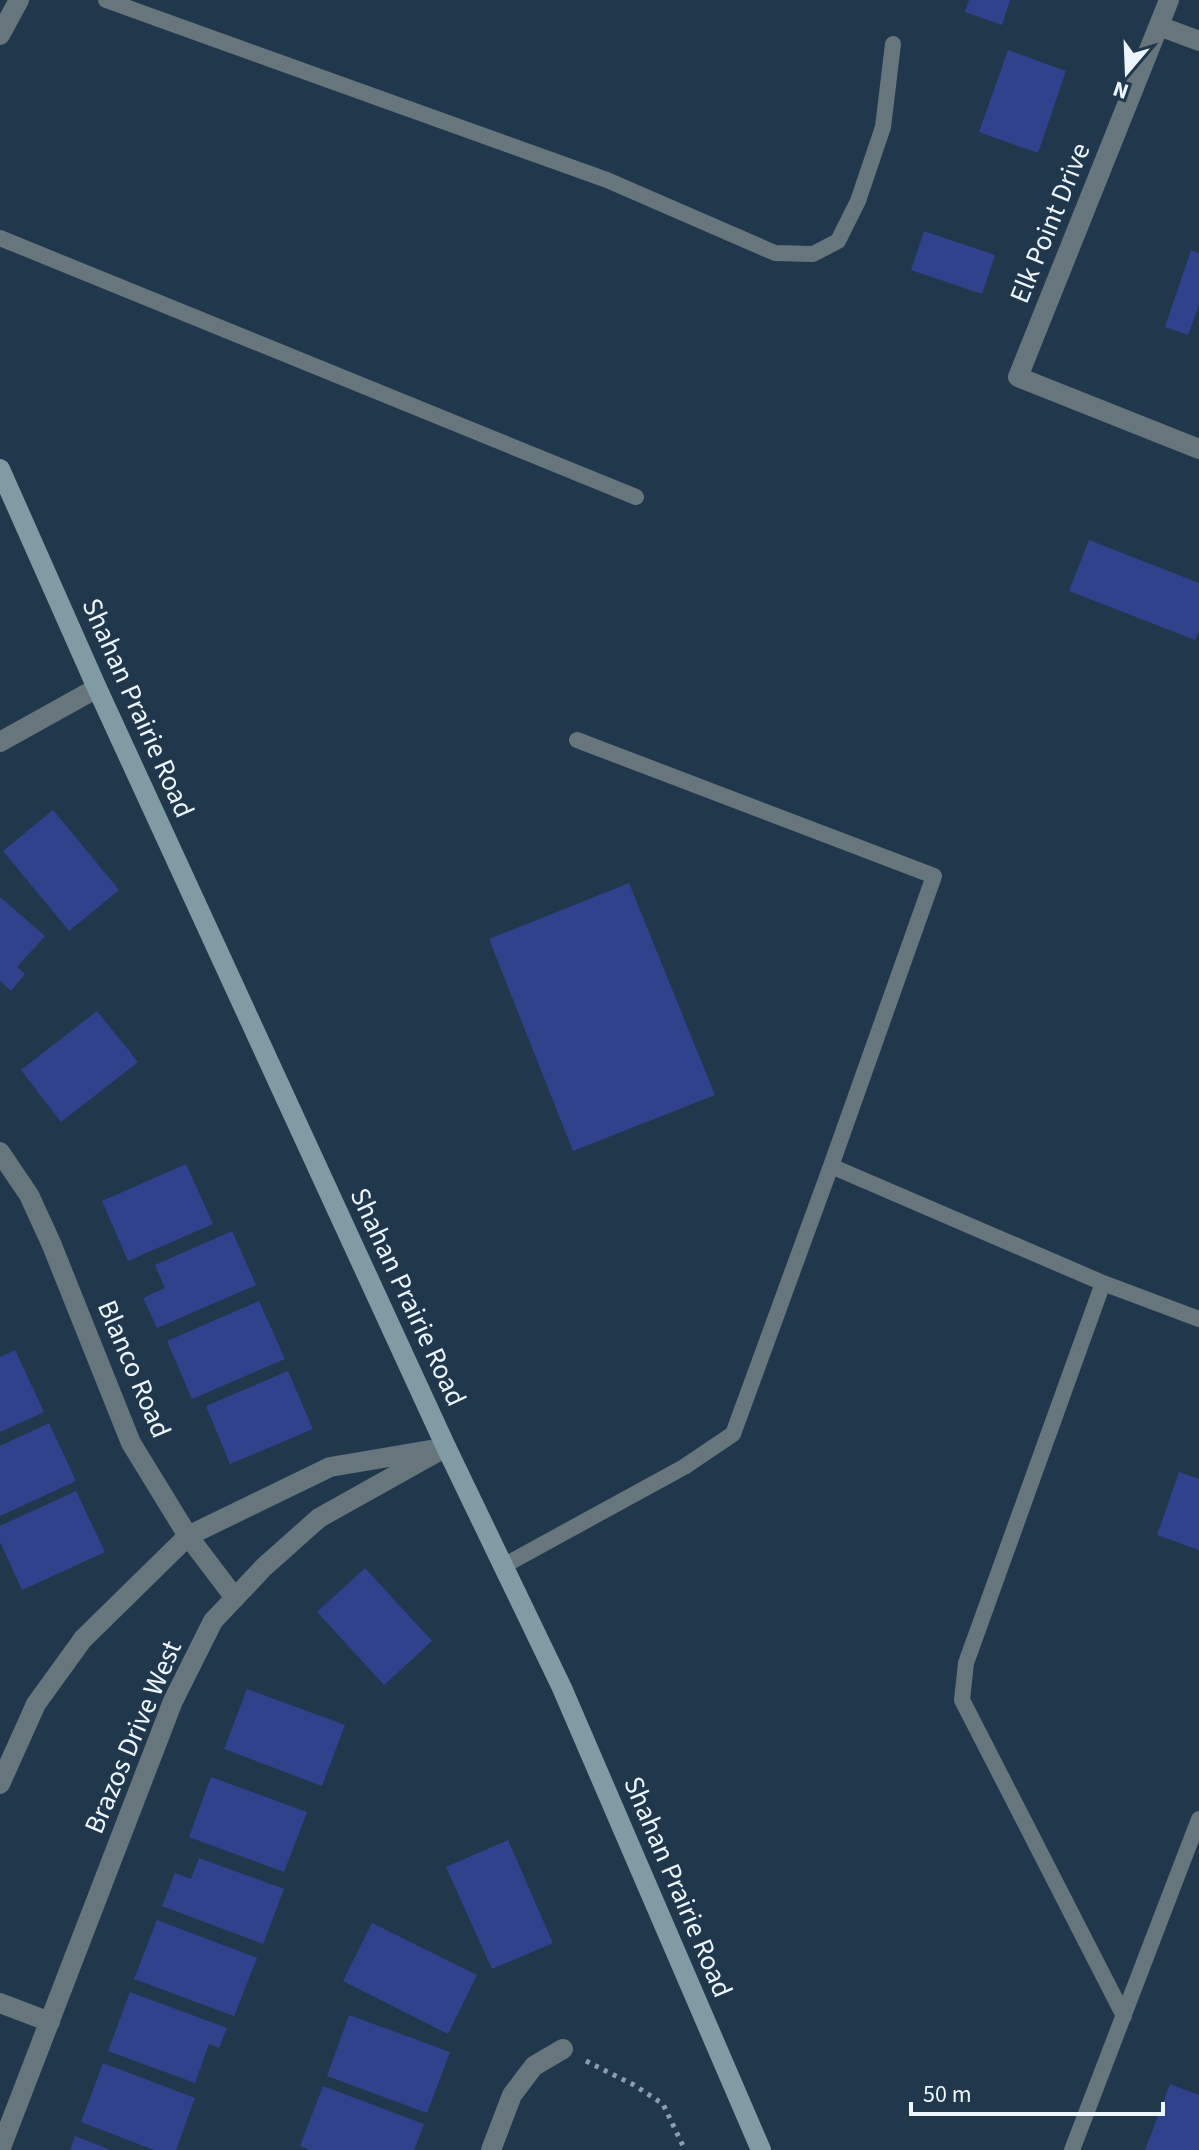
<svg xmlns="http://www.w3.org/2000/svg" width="1199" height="2150" font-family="'Source Sans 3',sans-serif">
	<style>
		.building { fill: #31428c }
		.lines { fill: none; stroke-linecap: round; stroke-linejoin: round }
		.path { stroke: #8e9eac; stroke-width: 5; stroke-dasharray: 4 6; stroke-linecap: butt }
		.lane { stroke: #66767c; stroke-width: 16 }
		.street { stroke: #66767c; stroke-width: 20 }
		.secondary { stroke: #819ba4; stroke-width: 20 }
		.labels { text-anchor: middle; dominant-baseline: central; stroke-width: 7; stroke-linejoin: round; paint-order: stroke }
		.street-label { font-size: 28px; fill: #edf6fe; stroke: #20374c }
	</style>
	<rect width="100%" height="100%" fill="#20374c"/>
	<path class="building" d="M969,0H1010L1002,25L965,12Z
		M1008,50L1066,71L1038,153L979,132Z
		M924,231L995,255L982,294L911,270Z
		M1191,250L1199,253V305L1188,335L1165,327Z
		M1089,540L1199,583V631L1195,640L1069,591Z
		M53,810L119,890L69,931L3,851Z
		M629,883L715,1095L573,1151L489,939Z
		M0,897L45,936L17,967L25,974L11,991L0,981Z
		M97,1011L138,1062L61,1122L21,1070Z
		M186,1164L213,1224L128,1261L102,1201Z
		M232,1231L256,1285L157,1328L143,1298L165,1288L155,1265Z
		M259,1301L285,1359L192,1399L167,1341Z
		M15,1350L44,1412L0,1432V1357Z
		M288,1371L313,1429L230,1464L206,1406Z
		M49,1423L76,1481L0,1516V1446Z
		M1179,1472L1199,1479V1550L1157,1535Z
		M76,1491L105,1552L22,1590L0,1542V1526Z
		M365,1568L432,1641L384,1685L317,1612Z
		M247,1689L345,1725L322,1786L224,1749Z
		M211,1777L307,1812L284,1872L189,1837Z
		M508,1840L553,1943L492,1969L446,1867Z
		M199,1858L284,1889L263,1944L162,1906L175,1873L191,1879Z
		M157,1920L257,1958L234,2016L134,1979Z
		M372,1923L477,1975L448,2034L343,1981Z
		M130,1992L227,2028L219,2048L209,2044L195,2083L108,2051Z
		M349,2015L450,2052L427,2113L327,2076Z
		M103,2063L195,2098L176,2150H154L81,2122Z
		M1170,2084L1199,2095V2150H1145Z
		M323,2086L424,2124L414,2150H310L300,2146Z
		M75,2136L111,2150H70Z"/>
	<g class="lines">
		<path class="path" d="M586,2061L634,2085L663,2104L685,2150"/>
		<path class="lane" d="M106,0L607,180L775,253L813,254L838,241L858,201L883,127L893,44
			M0,238L636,497
			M577,740L934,876L831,1166
			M503,1566L684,1467L733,1434L831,1166L1103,1283
			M1124,2016L962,1700L966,1663L1103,1283L1199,1319
			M1072,2150L1199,1819"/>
		<path class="street" d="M1169,0L1018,377L1199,449
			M1159,26L1199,41
			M0,35L19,0
			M0,742L97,688
			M0,1152L29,1195L51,1243L131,1443L188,1536L235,1598
			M0,1784L36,1704L83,1639L188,1536L330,1467L430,1450
			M0,2003L50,2022
			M0,2150L173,1701L213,1621L264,1567L319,1518L446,1447
			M491,2150L512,2095L534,2066L563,2049"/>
		<path class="secondary" d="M0,469L97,688L446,1447L562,1688L761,2150"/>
	</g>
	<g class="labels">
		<g class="street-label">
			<text transform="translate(1050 223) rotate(-68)">Elk Point Drive</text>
			<text transform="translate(138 708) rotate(66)">Shahan Prairie Road</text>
			<text transform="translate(408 1297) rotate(65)">Shahan Prairie Road</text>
			<text transform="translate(134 1369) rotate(67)">Blanco Road</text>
			<text transform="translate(133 1737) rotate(-67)">Brazos Drive West</text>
			<text transform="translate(678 1887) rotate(67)">Shahan Prairie Road</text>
		</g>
	</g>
	<g transform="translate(1127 72) rotate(199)" stroke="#20374c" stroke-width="6" paint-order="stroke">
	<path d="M0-6L14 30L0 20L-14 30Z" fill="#edf6fe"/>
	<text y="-12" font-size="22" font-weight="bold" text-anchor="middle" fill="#edf6fe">N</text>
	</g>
	<path d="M911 2102v12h252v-12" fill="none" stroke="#edf6fe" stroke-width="4"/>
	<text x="923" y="2102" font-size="24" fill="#edf6fe" stroke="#20374c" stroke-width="6" paint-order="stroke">50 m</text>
</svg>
